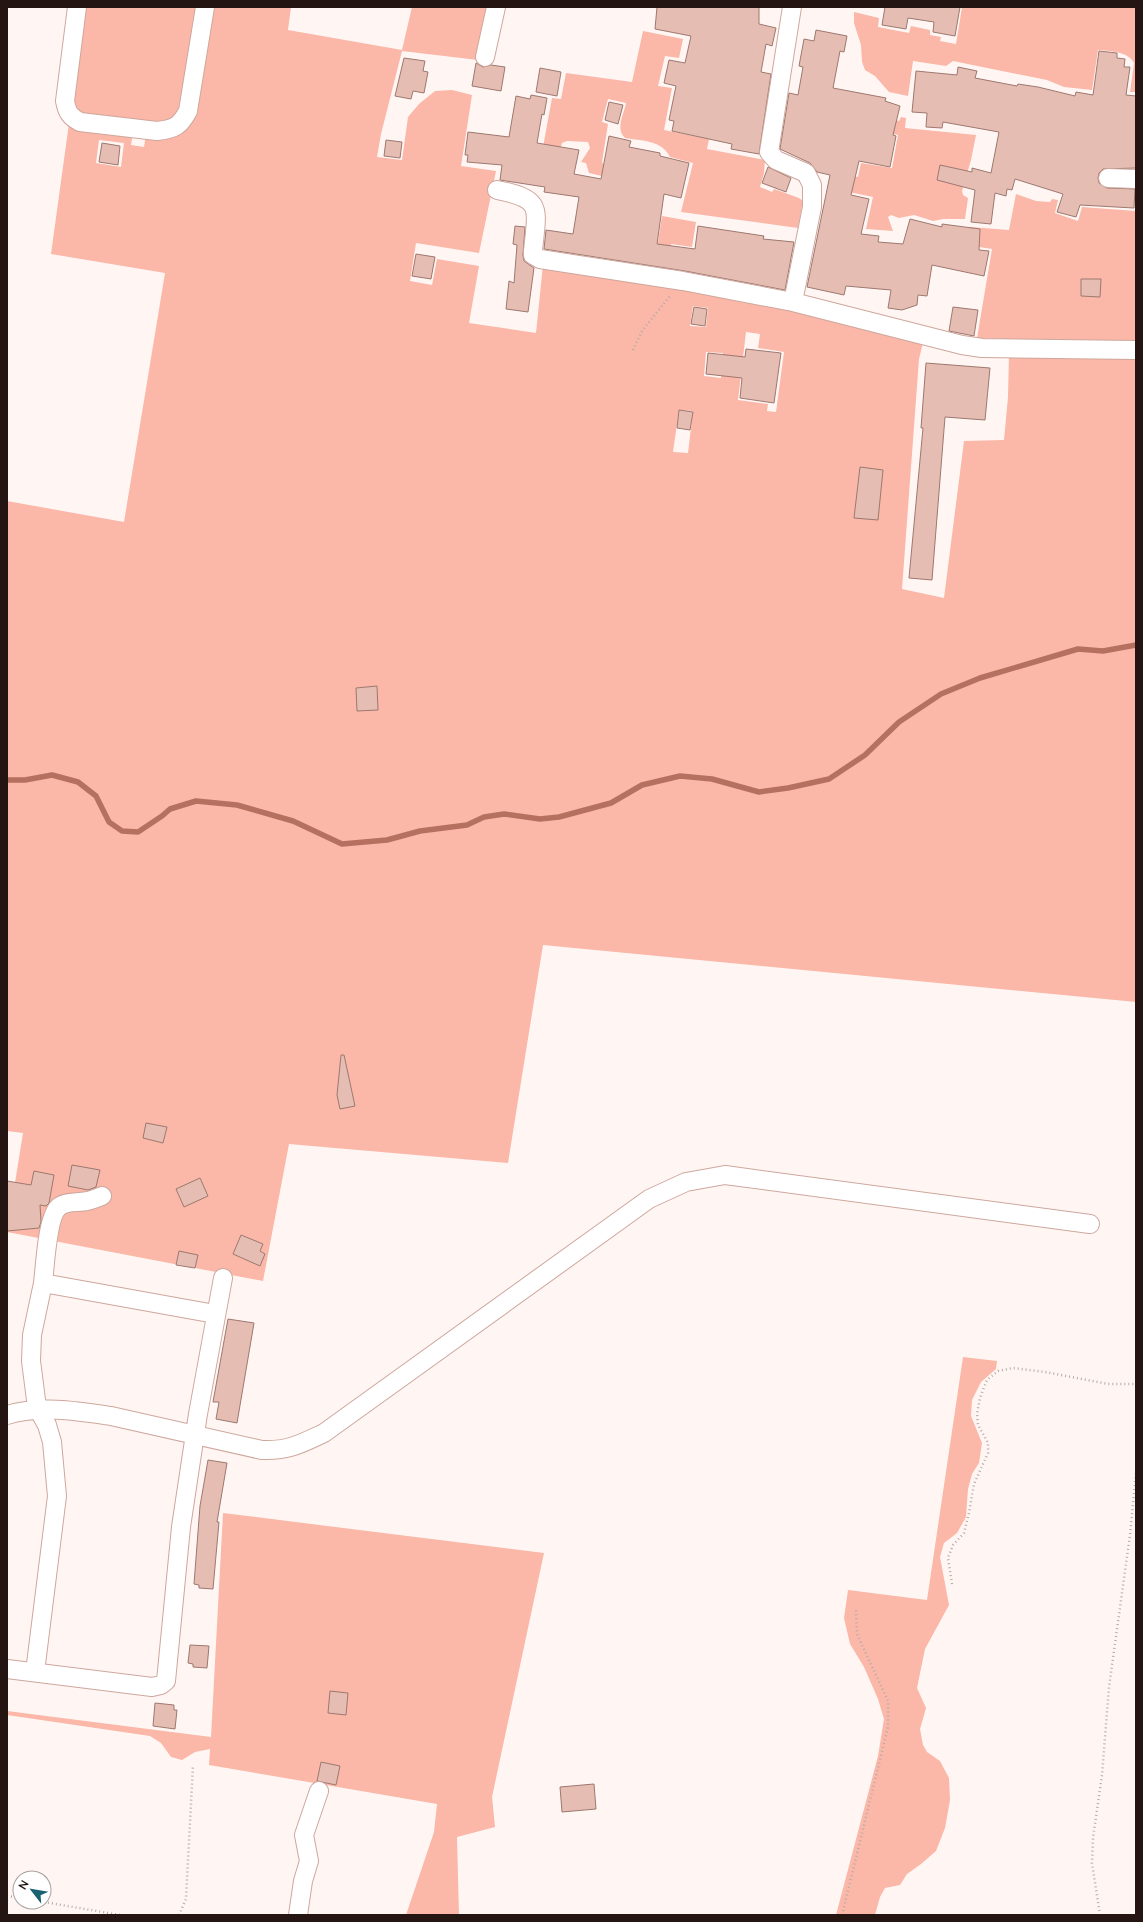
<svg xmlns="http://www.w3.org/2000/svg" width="1143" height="1922" font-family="Lato,sans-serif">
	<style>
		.green { fill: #fbb7a7; fill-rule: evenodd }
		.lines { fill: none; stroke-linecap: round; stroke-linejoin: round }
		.stream { stroke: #b57060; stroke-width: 5.5 }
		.building { fill: #e5bdb3; stroke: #9d786f }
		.minor-casing { stroke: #cea79d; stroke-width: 20 }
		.path { stroke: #b6aba9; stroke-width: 2.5; stroke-dasharray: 1 3; stroke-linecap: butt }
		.minor { stroke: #fff; stroke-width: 18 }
	</style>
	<rect width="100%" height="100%" fill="#fff6f4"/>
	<path class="green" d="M85,7H291L288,30L402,50L412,7H490L478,60L402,51L381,134L377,157L402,160L408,117L419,104L435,91L452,90L472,95L461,166L496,171L479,253L416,243L410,281L432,285L437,259L479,266L469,323L536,333L543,265L776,303L923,343L919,359L902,589L944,598L964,441L1004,440L1008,397L1009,353L1136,356V1002L543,945L508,1163L289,1144L263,1281L7,1232L23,1133L7,1131V501L124,522L165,273L51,254ZM133,132L146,134L144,147L131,145ZM99,140L124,143L121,167L96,163ZM693,306L708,308L706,327L690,326ZM746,332L760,334L758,348L784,352L776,412L767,411L768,404L738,400ZM706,352L723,353L721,378L704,376ZM679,410L693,411L688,453L673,452Z
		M962,7H1136V92H1130L1134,63C1128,51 1109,51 1098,50L1092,90L1064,87L1047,80L953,61L946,66L913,61L908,96L889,92L875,76L865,70L862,62L861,45L854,23V12L879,18L878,27L909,33L911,26L930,30V35L941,37L940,41L956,44Z
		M643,31L683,39L679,58L665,56L658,86L672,88L664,130L709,139L707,149L765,160L764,173L760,187L772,192L774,189L799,198L803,201L798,228L681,212L693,163L670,157C662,140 642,141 625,138C615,129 624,114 626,103L608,99L602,122L608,124L602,162L604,165L602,176L589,173L586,163L581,162L590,148L588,142L567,141L562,143L560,150L543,147L552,98L561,99L566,73L632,82Z
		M882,116L899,121L901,117L906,118L905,128L976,135L971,160L962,191L963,195L968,198L965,219H943L933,221L914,215L899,218L891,215L888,217L893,231L866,229L873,197L849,192L852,176L858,177L861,163L892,168L898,135L880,131Z
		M1016,194L1036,201L1050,202L1052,199L1058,200L1055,213L1078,221L1082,207L1136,211V344L977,338L992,249L967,245L970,227L1009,230Z
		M662,216L696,222L692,247L671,244L670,250L657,249Z
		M963,1357L997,1361L996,1369L981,1382L972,1400L971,1416L982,1443L979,1463L972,1474L968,1489L966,1517L957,1533L944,1543L940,1557L949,1605L925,1649L917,1688L926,1708L920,1729L923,1745L927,1752L940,1761L949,1778L950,1800L945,1828L936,1851L921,1864L907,1874L900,1885L885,1888L880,1897L875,1915H836L878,1756L884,1719L878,1699L864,1667L850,1644L844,1618L848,1590L927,1600Z
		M223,1513L544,1553L492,1797L495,1827L457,1837L459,1915H406L434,1832L437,1804L209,1765L210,1749L195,1752L182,1760L171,1757L161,1743L150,1736L7,1715V1711L211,1737Z"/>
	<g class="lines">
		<path class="stream" d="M7,780H25L52,775L78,782L96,796L109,822L122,831L138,832L162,816L170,809L196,801L237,805L293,821L342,844L387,840L420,831L467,825L484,817L504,814L540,819L559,817L611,803L642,785L680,776L712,779L759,792L788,788L829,779L865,755L899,722L941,694L980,678L1078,649L1103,651L1136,645"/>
	</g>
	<path class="building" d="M657,7H759V24L776,28L772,46L766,44L761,72L771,74L759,154L731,149L732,144L672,131L674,121L669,120L676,86L664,83L669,60L685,63L691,36L655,29Z
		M885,7H960L955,36L933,32L934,22L908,18L906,29L882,25Z
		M816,30L847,36L844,52L840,51L833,88L886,98L885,101L900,106L893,135L896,136L890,167L859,161L851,195L869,199L861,234L879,236L878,242L903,244L910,219L942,227V224L980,229L979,250L989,251L984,276L932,265L927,296L918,295L917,305L902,310L888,308L891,290L846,286L844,295L807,287L830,175L817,172L810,163L780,149L789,93L798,95L803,67L799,66L804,39L814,41Z
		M1099,51L1117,53V58L1125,59L1124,67H1130L1126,95L1136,96V168L1103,169L1099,173L1098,178L1099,183L1107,188L1135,189L1134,208L1080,205L1076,217L1057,212L1063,194L1015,179L1012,190L1007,189L1006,196L995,193L991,224L971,222L975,190L937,180L940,165L972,172V168L991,173L999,132L943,122L942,128L926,127L927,113L912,112L916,71L957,75L958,67L977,71L975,78L1017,86L1018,84L1038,87L1075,96L1076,92L1093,95Z
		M404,58L425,61L423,71L428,72L424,93L413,91L411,99L395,96Z
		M476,63L483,67L491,65L505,67L501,91L472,86Z
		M540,68L561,72L557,96L536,92Z
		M531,95L547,98L544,115L542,114L537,143L579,150L574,174L601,179L609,136L631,141L629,147L660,153V156L689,163L681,198L664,194L657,244L695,249L698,226L764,236L763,239L794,242L785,290L685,271L544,249L546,230L573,234L579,197L544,192L545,187L500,180L502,165L467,162L468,155H465L468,132L509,137L516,96L530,99Z
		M609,102L623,105L618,124L605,120Z
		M386,140L402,142L400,158L384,156Z
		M102,143L120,146L118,165L99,162Z
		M768,167L791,178L786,192L762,183Z
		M515,226L525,227L523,255L524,261L534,268L528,312L506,309L509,281L514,283L517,245L513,244Z
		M416,254L435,257L431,279L412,276Z
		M1081,279H1101L1100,297L1081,296Z
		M694,307L707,309L705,326L691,324Z
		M953,307L978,310L974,336L949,331Z
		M746,349L781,353L774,403L740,398L742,378L706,374L708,353L745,357Z
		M926,363L990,368L985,420L945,417L932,580L909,578L923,428H921Z
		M679,410L693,412L690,430L677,428Z
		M860,467L883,470L878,520L854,518Z
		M377,686L378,710L357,711L356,688Z
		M341,1055H344L355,1106L340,1109L337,1095Z
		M146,1123L167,1127L163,1143L143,1138Z
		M72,1165L100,1170L96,1187L88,1190L68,1186Z
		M34,1171L54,1175L49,1203L46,1206L40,1205L41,1222L39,1228L7,1231V1181L31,1185Z
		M200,1178L208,1196L184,1207L176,1189Z
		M241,1235L263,1244L260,1251L265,1254L260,1266L233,1254Z
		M179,1251L198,1255L195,1268L176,1265Z
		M228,1319L254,1323L237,1423L216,1419L219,1402H213Z
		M208,1460L227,1463L217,1522H219L213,1589L199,1588V1585L194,1584L200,1506Z
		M190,1645L209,1646L207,1668L193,1667V1664L188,1663Z
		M330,1691L348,1693L346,1715L328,1713Z
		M155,1703L174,1705V1710H177L175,1729L153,1726Z
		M321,1762L340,1766L336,1785L317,1781Z
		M594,1784L596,1809L562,1812L560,1787Z"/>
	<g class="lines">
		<g class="minor-casing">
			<path id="minor" d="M77,7L65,101C67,112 70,117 80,122L157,131C175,129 180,126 188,111L205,7
				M792,7L769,152L776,160L806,173L812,185V207L793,302
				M485,57L496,7
				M1108,178L1136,179
				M497,190C544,199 537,208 533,251V255L540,259L683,281L793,302L962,345L982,348L1136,350
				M102,1196C97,1198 92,1200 87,1201C78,1203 67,1201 60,1206C47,1214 45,1268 43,1283L215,1314
				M7,1415C41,1405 77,1411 111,1416L262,1450C288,1451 301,1444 324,1433L649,1199L686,1182L725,1175L1090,1224
				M7,1669L152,1687L161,1685L166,1681L181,1527L198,1414L223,1278
				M35,1672L57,1496L52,1442L47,1425L38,1409L36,1400L31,1361L32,1335L43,1283
				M298,1915L303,1881L309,1861L304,1835L319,1791"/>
		</g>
		<path class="path" d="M633,350L642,331L670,296
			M7,1137H9
			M7,1142H8
			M952,1584L948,1558L953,1545L964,1533L969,1513L974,1484L988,1453V1443L978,1425L977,1414L980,1398L987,1380L998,1371L1013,1368L1045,1372L1108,1384H1136
			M7,1896L20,1898
			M44,1902L120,1915
			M179,1915L186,1899L193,1765
			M842,1915L888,1727V1701L857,1634L856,1610
			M1100,1915L1092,1863L1093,1838L1102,1775L1109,1687L1130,1535L1136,1473"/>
		<use href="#minor" class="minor"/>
	</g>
	<rect width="1143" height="1922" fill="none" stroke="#241512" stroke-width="16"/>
	<g transform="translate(32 1890) rotate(301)"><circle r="19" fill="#ffffff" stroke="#a7a1a0"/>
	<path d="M0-3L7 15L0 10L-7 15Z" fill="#196271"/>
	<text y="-6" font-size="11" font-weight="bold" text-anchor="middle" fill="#241512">N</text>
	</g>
</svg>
